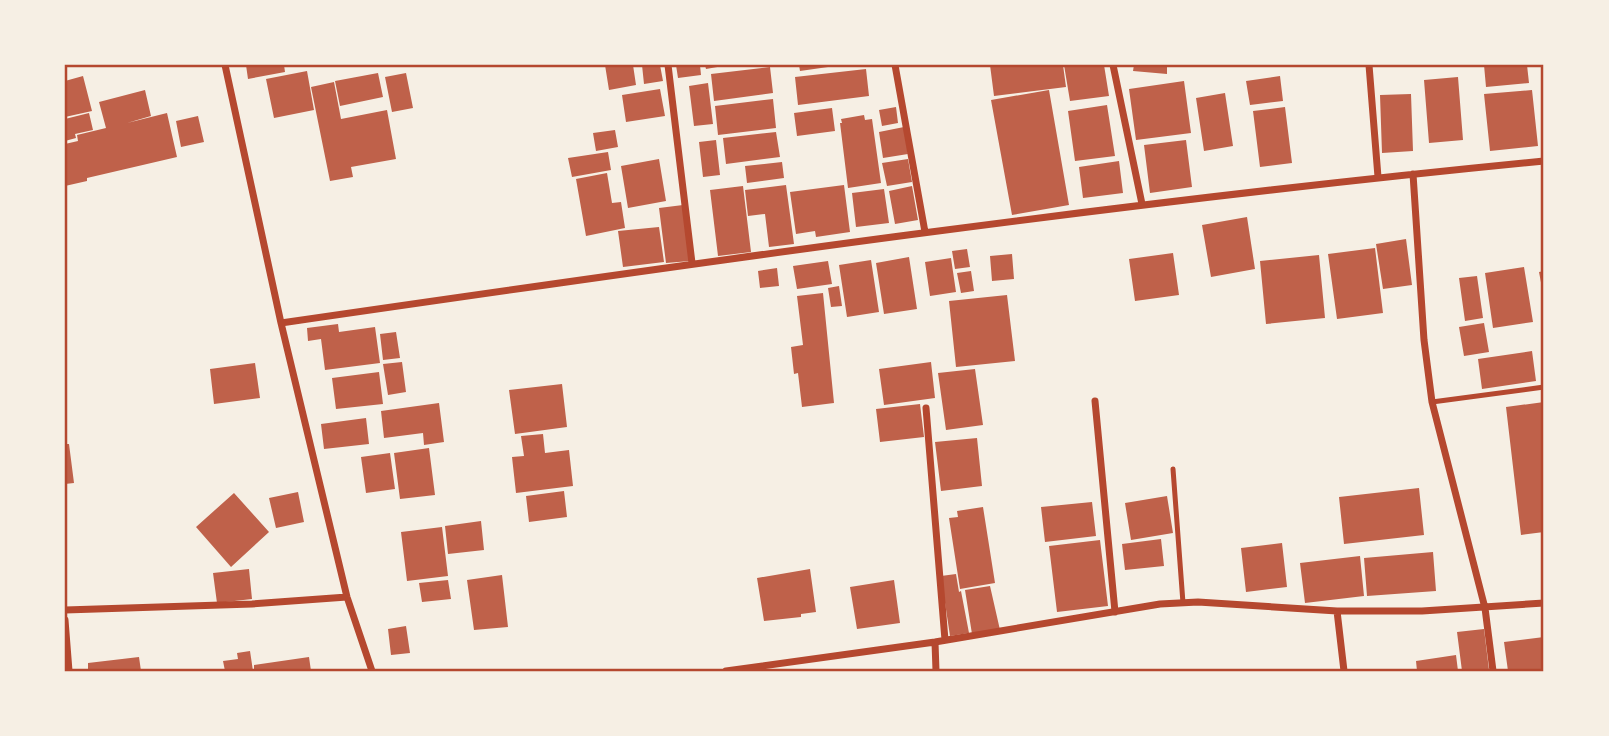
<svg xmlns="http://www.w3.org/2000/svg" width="1609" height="736" font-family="'Noto Sans',sans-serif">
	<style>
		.building { fill: #bf614a }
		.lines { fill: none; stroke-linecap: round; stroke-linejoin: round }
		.service { stroke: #b5482f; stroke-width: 5 }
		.minor { stroke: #b5482f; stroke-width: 7 }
		.neatline { fill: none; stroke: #b5482f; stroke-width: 2.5 }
	</style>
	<rect width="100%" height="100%" fill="#f6efe4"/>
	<path class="building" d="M246,65H284L285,72L248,79Z
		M605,65H633L636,85L609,90Z
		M642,65H660L663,81L644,84Z
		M676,65H700L701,75L678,78Z
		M705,65H723V66L706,69Z
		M799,65H835V66L800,71Z
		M990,65H1063L1066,87L994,96Z
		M1064,65H1104L1109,96L1070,101Z
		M1134,65H1167V74L1133,71Z
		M1484,65H1527L1529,83L1486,87Z
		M770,67L773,93L714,101L711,74Z
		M866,69L869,96L798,105L795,77Z
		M307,71L314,110L274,118L266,79Z
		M378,73L383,97L340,106L335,81Z
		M406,73L413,108L392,112L385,77Z
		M83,76L92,111L65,117V81Z
		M1280,76L1283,101L1250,105L1246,81Z
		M1458,77L1463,140L1429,143L1424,80Z
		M1184,81L1191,133L1136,140L1129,89Z
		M334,82L341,119L387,110L396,159L351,167L353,177L330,181L311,87Z
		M708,83L713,124L694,126L689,86Z
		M660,89L665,116L626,122L622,95Z
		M145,90L151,116L127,123L167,113L177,157L87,178V181L65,186V144L78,141L77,135L106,128L99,102Z
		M1049,90L1069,205L1012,215L991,100Z
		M1532,90L1538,146L1490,151L1484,94Z
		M1225,93L1233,146L1204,151L1196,98Z
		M1411,94L1413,151L1382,153L1380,95Z
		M773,99L776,128L718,135L715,106Z
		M1107,105L1115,156L1075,161L1068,111Z
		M896,107L898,123L882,126L879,110Z
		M1285,107L1292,163L1260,167L1253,111Z
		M832,108L835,131L797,136L794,113Z
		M89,113L93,130L75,134L76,138L65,141V119Z
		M864,115L865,120L872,119L881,183L848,188L840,123H842L841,119Z
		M198,116L204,142L181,147L176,121Z
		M904,127L908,154L883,158L879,132Z
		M615,130L618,147L596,151L593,133Z
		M776,132L780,157L726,164L723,138Z
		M716,140L720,175L703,177L699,142Z
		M1186,140L1192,187L1150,193L1144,145Z
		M608,152L611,170L572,177L568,158Z
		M659,159L666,201L628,208L621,166Z
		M908,159L912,182L887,186L882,163Z
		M1119,161L1123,193L1083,198L1079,167Z
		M782,162L784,178L747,183L745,166Z
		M607,173L612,203L621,202L625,228L586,236L576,179Z
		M786,185L794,244L769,247L765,214L748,216L745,190Z
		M844,185L850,232L816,237L815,231L796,234L790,192Z
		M743,186L751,252L718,256L710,190Z
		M912,186L918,220L895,224L889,191Z
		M884,189L889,223L856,227L852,193Z
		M683,205L690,261L666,263L659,208Z
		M1247,217L1255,269L1211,277L1202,225Z
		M659,227L664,262L623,267L618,231Z
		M1406,239L1412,285L1383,289L1376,244Z
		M1375,248L1383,313L1337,319L1328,254Z
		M967,249L970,267L955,269L952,251Z
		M1173,253L1179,295L1135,301L1129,259Z
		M1012,254L1014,279L992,281L990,256Z
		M1319,255L1325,318L1266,324L1260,261Z
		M909,257L917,309L884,314L876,263Z
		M951,258L956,292L930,296L925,262Z
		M871,260L879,312L847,317L839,265Z
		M828,261L832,284L797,289L793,266Z
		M1524,267L1533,322L1493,328L1485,273Z
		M777,268L779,286L760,288L758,271Z
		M971,271L974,291L961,293L957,273Z
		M1544,271V292L1543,293L1539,272Z
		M1477,276L1483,318L1465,321L1459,278Z
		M839,286L842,306L831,307L828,288Z
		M823,293L834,403L802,407L798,373L794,374L791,347L803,345L797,296Z
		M1007,295L1015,361L956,367L949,301Z
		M1484,323L1489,352L1464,356L1459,327Z
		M338,324L339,332L375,327L380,363L325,370L321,339L308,341L307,328Z
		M396,332L400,358L383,360L380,334Z
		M1532,351L1536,381L1482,389L1478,359Z
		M402,362L406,392L388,395L383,364Z
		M931,362L935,398L884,405L879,369Z
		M255,363L260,398L214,404L210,369Z
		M975,369L983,425L946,430L938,373Z
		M379,372L383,404L336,409L332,378Z
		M562,384L567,427L515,434L509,390Z
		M1544,402V532L1521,535L1506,407Z
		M439,403L444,442L424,445L423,433L384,438L381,411Z
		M920,404L924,437L880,442L876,409Z
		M366,418L369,444L324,449L321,424Z
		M543,434L545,453L569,450L573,486L516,493L512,457L524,456L521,436Z
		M977,438L982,486L941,491L935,442Z
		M65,444H69L74,483L65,484Z
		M429,448L435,495L400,499L394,453Z
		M390,453L395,489L366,493L361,457Z
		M1419,488L1424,535L1344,544L1339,497Z
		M564,491L567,517L529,522L526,496Z
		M298,492L304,522L276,528L269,498Z
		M234,493L269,532L231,567L196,527Z
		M1167,496L1173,533L1131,540L1125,503Z
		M1092,502L1096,536L1045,542L1041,507Z
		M983,507L995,583L960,589L949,518L958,517L957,511Z
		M481,521L484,550L448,554L445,526Z
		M442,527L448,576L407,581L401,532Z
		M1161,539L1164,566L1125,570L1122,544Z
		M1100,540L1108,606L1057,612L1049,546Z
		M1282,543L1287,587L1246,592L1241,548Z
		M1433,552L1436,591L1367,596L1364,558Z
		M1360,556L1364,596L1305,603L1300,563Z
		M249,569L252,599L217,603L213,573Z
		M810,569L816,612L801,614V617L764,621L757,578Z
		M956,574L959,592L961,591L969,633L950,636L941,576Z
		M502,575L508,627L474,630L467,580Z
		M448,580L451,599L422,602L419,583Z
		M894,580L900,623L857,629L850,587Z
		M990,586L1000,630L972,634L965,590Z
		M406,626L410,653L391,655L388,629Z
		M1484,629L1489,670L1462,671L1457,632Z
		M1544,637V671H1508L1504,642Z
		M250,651L253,671H225L223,661L238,659L237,653Z
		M1456,655L1458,671H1417L1416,661Z
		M139,657L141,671H88V663Z
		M309,657L311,671H254V665Z"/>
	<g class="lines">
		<path class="service" d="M1432,402L1544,387
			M1173,469L1183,603"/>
		<path class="minor" d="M225,65L281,323L347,597L372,671
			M668,65L692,263
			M895,65L925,232
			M1113,65L1142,204
			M1369,65L1378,177
			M1413,174L1424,340L1432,402L1485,608L1493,671
			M281,323C701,262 1121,202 1544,161
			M1095,401L1115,612
			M926,408L945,640
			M65,610L252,604L347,597
			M1337,611L1344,671
			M65,620L69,671
			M935,642L936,671
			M726,671L935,642L1160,604L1198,602L1337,611H1422L1544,603"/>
	</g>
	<rect width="1609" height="736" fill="none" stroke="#f6efe4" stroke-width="133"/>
	<rect x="66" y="66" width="1476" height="604" class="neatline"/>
</svg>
